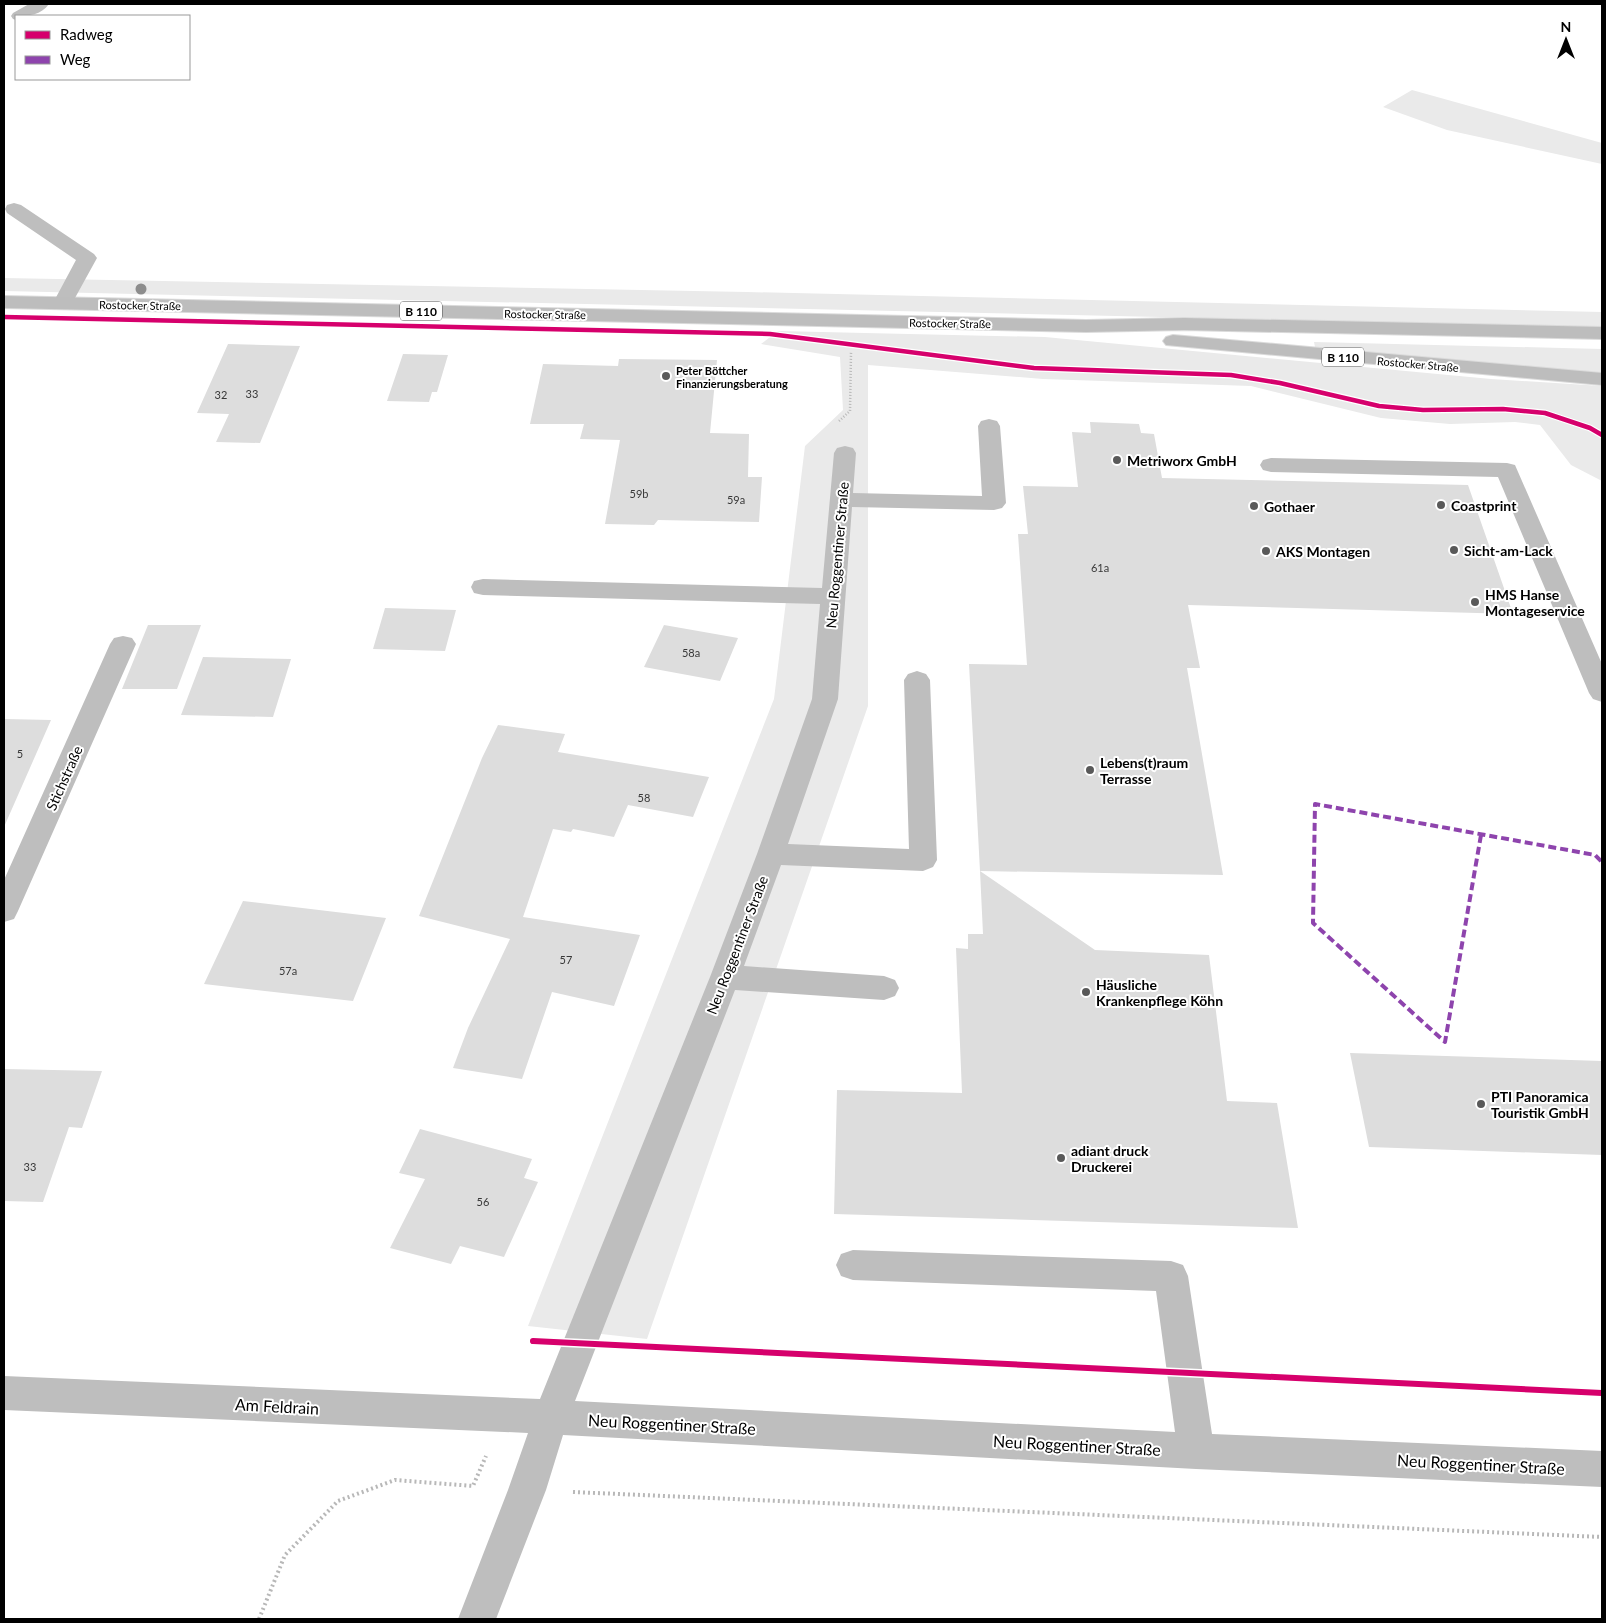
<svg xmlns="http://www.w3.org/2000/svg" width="1606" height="1623" font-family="Lato,sans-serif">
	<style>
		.green { fill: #eaeaea }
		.building { fill: #ddd }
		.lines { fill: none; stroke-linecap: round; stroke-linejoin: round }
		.major-casing { stroke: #dbdbdb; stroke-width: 2 }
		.path-far1 { stroke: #b8b8b8; stroke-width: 2.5; stroke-dasharray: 1 2; stroke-linecap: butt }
		.path { stroke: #b8b8b8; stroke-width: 4; stroke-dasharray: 2 3; stroke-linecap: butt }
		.minor { fill: #bebebe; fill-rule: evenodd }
		.major { fill: #bdbdbd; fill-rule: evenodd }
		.quiet { stroke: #8e44ad; stroke-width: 4; stroke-dasharray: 8 4; stroke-linecap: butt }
		.cycleway-far1-casing { stroke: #fff; stroke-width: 7 }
		.cycleway-casing { stroke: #fff; stroke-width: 9 }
		.cycleway-far1 { stroke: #d6006c; stroke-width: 4.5 }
		.cycleway { stroke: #d6006c; stroke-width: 6 }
		.tree { fill: #8d8d8d }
		.poi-dot { fill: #595959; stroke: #fff; stroke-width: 2 }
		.labels { text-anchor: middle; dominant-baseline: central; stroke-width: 4; stroke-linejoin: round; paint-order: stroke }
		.far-street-label { font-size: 11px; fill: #000; stroke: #fff }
		.far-poi-label { font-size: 11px; font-weight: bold; fill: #000; stroke: #fff; text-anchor: start }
		.number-label { font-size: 11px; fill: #373737 }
		.shield { fill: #fff; stroke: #4c4c4c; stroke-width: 1 }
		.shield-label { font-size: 12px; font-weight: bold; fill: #000 }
		.poi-label { font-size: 14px; font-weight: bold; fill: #000; stroke: #fff; text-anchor: start }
		.street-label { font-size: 14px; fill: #000; stroke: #fff }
		.near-street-label { font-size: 16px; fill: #000; stroke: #fff }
	</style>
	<rect width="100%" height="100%" fill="#fff"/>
	<path class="green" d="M1412,90L1602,143V164L1447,130L1383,107Z
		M4,278L747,292L1602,312V327L4,291Z
		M778,331L1045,337L1491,379L1602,386V481L1571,465L1540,425L1515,422L1450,424L1381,418L1251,386L1043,379L868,365V706L647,1339L528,1326L774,699L805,446L843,410L840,357L761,344Z
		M1314,342L1602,349V372L1572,371L1315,347Z"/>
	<path class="building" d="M228,344L300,346L260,443L216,442L229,414L197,413Z
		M403,354L448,355L437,392H432L429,402L387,401Z
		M619,359L717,360L710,433L749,434L748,477H762L759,522L658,520L654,525L605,524L620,440L580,439L584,424H530L543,364L618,366Z
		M1090,422L1139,424L1141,433L1154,434L1162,478L1468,485L1513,614L1188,605L1200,668H1187L1223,875L980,871L969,664L1027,665L1018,534H1028L1023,486L1078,487L1072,432L1091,433Z
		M385,608L456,610L445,651L373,649Z
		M148,625H201L177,689H122Z
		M664,625L738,638L720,681L644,667Z
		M203,657L291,659L273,717L181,715Z
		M4,719L51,720L4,827Z
		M498,725L565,734L558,752L709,777L693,817L628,805L614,837L573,829L571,832L553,829L523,917L640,935L614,1006L552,992L522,1079L453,1068L468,1028L510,939L419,916L482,758Z
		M980,871L1095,950L1209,955L1227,1101L1277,1103L1298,1228L834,1214L837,1090L962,1093L956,948L968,949V934H983Z
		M243,901L386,918L353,1001L204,984Z
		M1350,1053L1602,1061V1155L1369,1147Z
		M4,1069L102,1071L82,1128L69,1127L43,1202L4,1201Z
		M420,1129L532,1159L524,1178L538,1182L504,1257L460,1246L451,1264L390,1248L425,1179L399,1173Z"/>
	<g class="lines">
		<g class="major-casing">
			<path id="major" d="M4,296L1086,320L1184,318L1602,327V339L1184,330L1086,332L4,308Z
				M1173,335L1602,373V385L1166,345L1163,341L1166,337Z"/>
		</g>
		<path class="path-far1" d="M839,421L850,411L851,352"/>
		<path class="path" d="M624,1346L1140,1371
			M1228,1376L1602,1393
			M573,1492L1602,1537
			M259,1619L285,1555L338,1501L395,1480L473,1486L486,1456"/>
		<path class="minor" d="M29,4H49C41,15 29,16 16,16V20L13,19L11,16L13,13Z
			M14,203L21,205L94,254L97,258L70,307L63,309L56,307L53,303L76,260L7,213L5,209L7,205Z
			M989,419L997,421L1000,426L1006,503L1002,508L994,510L852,507L838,699L788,844L909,849L904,680L908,674L917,671L926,674L930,680L937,860L933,867L923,871L781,865L744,966L884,976L895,980L899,988L895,996L884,1000L735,990L575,1401L1175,1432L1156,1291L853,1280L841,1276L836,1265L841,1254L853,1250L1171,1261L1183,1265L1188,1276L1212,1434L1602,1451V1487L1196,1469L563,1435L546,1490L496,1619H458L508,1490L528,1433L4,1410V1376L540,1399L710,977L757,854L812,699L820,604L483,595L474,593L471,587L474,581L483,579L822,588L834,453L837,448L845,446L853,448L856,453L853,493L982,496L978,426L981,421Z
			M1271,458L1507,463L1515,465L1602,664V702L1593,699L1589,693L1498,477L1271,472L1263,470L1260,465L1263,460Z
			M123,636L132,638L136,644L18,911L14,919L4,922V880L110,644L114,638Z"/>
		<use href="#major" class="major"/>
		<path class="quiet" d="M1481,835L1445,1042L1313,923L1315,804L1595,855L1602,862"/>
		<g class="cycleway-far1-casing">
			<path id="cycleway-far1" d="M4,317L770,334L1034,368L1231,375L1280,383L1379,406L1423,410L1503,409L1545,413L1590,428L1602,435"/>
		</g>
		<g class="cycleway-casing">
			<path id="cycleway" d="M533,1341L1602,1393"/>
		</g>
		<use href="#cycleway-far1" class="cycleway-far1"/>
		<use href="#cycleway" class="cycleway"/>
	</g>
	<circle class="tree" cx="141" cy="289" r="5.5"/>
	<g class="poi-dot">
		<circle cx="666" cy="376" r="5"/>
		<circle cx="1117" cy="460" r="5"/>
		<circle cx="1441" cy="505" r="5"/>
		<circle cx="1254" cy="506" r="5"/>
		<circle cx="1454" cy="550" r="5"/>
		<circle cx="1266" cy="551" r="5"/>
		<circle cx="1475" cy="602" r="5"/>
		<circle cx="1090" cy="770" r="5"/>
		<circle cx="1086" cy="992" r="5"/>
		<circle cx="1481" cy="1104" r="5"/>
		<circle cx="1061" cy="1158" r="5"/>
	</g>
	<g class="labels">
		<g class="far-street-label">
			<text transform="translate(140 305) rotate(1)">Rostocker Straße</text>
			<text transform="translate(545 314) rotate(1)">Rostocker Straße</text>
			<text transform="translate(950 323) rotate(1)">Rostocker Straße</text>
			<text transform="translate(1418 364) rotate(5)">Rostocker Straße</text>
		</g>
		<g class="far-poi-label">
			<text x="676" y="370">Peter Böttcher<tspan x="676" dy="13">Finanzierungsberatung</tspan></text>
		</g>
		<g class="number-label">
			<text x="252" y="393">33</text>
			<text x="221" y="394">32</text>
			<text x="639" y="493">59b</text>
			<text x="736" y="499">59a</text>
			<text x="1100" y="567">61a</text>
			<text x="691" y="652">58a</text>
			<text x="20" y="753">5</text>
			<text x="644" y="797">58</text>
			<text x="566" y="959">57</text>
			<text x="288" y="970">57a</text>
			<text x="30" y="1166">33</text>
			<text x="483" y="1201">56</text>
		</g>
		<g class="shield">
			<rect x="400" y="301.5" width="42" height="19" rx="4"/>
			<rect x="1322" y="347.5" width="42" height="19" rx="4"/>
		</g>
		<g class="shield-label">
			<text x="421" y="311">B 110</text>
			<text x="1343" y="357">B 110</text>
		</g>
		<g class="poi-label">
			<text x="1127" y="460">Metriworx GmbH</text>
			<text x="1451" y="505">Coastprint</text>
			<text x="1264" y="506">Gothaer</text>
			<text x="1464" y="550">Sicht-am-Lack</text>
			<text x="1276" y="551">AKS Montagen</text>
			<text x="1485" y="594">HMS Hanse<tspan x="1485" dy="16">Montageservice</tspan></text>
			<text x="1100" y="762">Lebens(t)raum<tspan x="1100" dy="16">Terrasse</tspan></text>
			<text x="1096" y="984">Häusliche<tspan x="1096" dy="16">Krankenpflege Köhn</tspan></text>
			<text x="1491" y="1096">PTI Panoramica<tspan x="1491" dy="16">Touristik GmbH</tspan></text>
			<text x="1071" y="1150">adiant druck<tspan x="1071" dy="16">Druckerei</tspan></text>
		</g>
		<g class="street-label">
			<text transform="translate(837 555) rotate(-85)">Neu Roggentiner Straße</text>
			<text transform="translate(64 778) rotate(-66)">Stichstraße</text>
			<text transform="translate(737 945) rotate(-69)">Neu Roggentiner Straße</text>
		</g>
		<g class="near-street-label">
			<text transform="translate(277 1406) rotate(3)">Am Feldrain</text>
			<text transform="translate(672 1424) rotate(3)">Neu Roggentiner Straße</text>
			<text transform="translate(1077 1445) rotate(3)">Neu Roggentiner Straße</text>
			<text transform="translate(1481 1464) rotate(3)">Neu Roggentiner Straße</text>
		</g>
	</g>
	<rect width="1606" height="1623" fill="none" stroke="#000000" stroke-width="10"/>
	<rect x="15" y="15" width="175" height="65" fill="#ffffff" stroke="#999999"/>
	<rect x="25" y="31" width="25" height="8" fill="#d6006c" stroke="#999999"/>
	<text x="60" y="40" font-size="15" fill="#000000">Radweg</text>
	<rect x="25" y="56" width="25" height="8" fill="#8e44ad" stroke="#999999"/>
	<text x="60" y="65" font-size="15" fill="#000000">Weg</text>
	<g transform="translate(1566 40)" stroke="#ffffff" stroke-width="4" paint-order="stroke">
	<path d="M0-4L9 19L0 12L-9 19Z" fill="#000000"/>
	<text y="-8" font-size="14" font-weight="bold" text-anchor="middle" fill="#000000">N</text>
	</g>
</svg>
